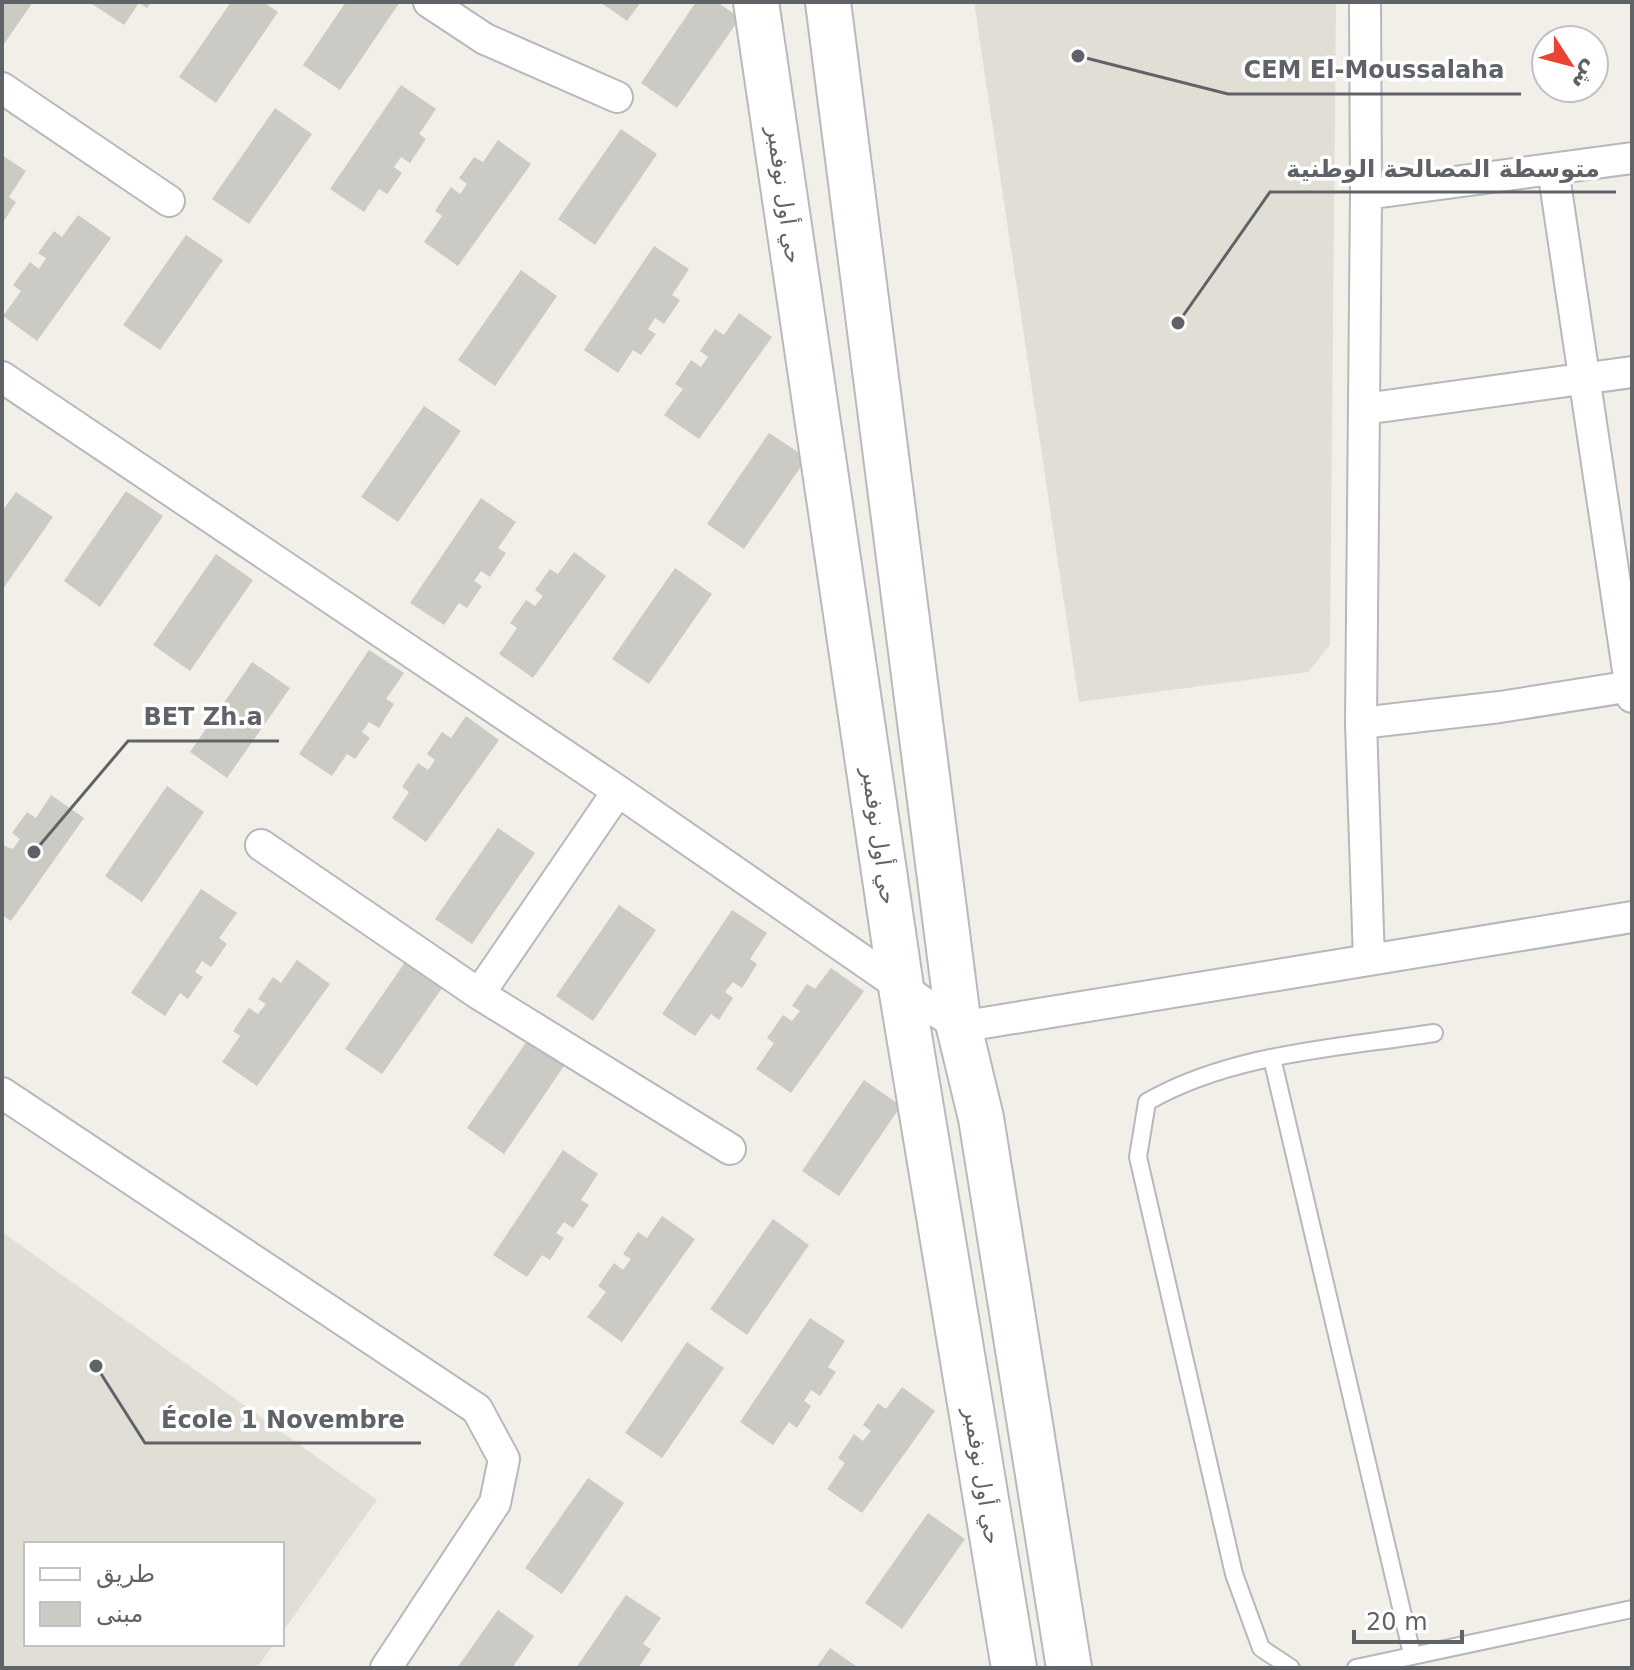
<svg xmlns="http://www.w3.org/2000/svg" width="1634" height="1670" font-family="'DejaVu Sans',Cairo,sans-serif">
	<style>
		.education { fill: #e1ded6 }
		.building { fill: #cccac5 }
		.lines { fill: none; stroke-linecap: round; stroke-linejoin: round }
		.lane-casing { stroke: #b5b8bc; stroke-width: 20 }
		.street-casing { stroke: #b5b8bc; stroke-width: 34 }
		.secondary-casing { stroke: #b6babf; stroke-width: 48 }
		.lane { stroke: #fff; stroke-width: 16 }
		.street { stroke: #fff; stroke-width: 30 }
		.secondary { stroke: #fff; stroke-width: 44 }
		.labels { text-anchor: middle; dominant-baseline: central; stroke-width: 7; stroke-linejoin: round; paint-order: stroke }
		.street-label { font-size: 22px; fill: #5f6368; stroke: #fff }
		.leader { fill: none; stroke: #5f6368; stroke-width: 3 }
		.callout-dot { fill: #5f6368; stroke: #fff; stroke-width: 3 }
		.callout-label { font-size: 24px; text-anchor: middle; font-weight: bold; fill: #5f6368; stroke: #fff; stroke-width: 7; stroke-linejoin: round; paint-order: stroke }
	</style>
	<rect width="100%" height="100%" fill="#f1efe8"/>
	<path class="education" d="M974,2H1336L1330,645L1308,672L1079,702Z
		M2,1232L377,1500L282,1633V1544H26V1644H274L257,1668H2Z"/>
	<path class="building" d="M2,2H33L4,44L2,43Z
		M89,2H151L147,8L139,3L124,25Z
		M231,2H263L278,12L216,103L179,77Z
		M346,2H400L340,90L303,65Z
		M600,2H641L627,21Z
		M696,2H717L740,18L677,108L641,83Z
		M401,85L436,109L419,134L426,139L410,163L401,157L394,167L402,173L387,194L379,189L364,212L330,189Z
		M275,108L312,134L249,224L212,199Z
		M621,129L657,154L595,245L558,219Z
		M498,140L531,164L458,266L424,242L442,216L435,211L451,187L460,194L467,184L459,178L474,157L483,162Z
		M2,155L26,171L9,197L16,202L2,224Z
		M78,215L111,238L37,341L3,316L21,291L13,285L30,262L39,269L46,258L38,253L54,231L62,237Z
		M186,235L223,260L160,350L123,325Z
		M654,246L689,269L672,295L680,300L664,324L655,318L648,329L656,334L641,355L633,350L618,373L584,350Z
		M521,270L557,296L495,386L458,360Z
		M739,313L772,337L699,439L664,415L683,389L675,384L691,360L701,367L708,357L700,351L715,329L724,335Z
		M424,406L461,431L398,522L361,497Z
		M769,433L807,458L744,549L707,524Z
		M126,491L163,516L100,607L64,581Z
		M16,492L53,517L2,590V511Z
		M481,498L516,522L498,548L506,553L490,577L481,571L474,581L482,586L467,608L459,603L444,625L410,603Z
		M574,552L606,576L533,678L499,654L517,628L510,623L526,600L535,606L543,596L535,590L550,569L558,574Z
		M216,554L253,580L190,671L153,645Z
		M675,568L712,594L649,684L612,659Z
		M369,650L404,673L386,699L394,704L379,728L369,722L362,732L370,738L355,759L347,754L332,776L299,754Z
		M252,662L290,688L227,778L190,752Z
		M466,716L499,740L426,842L392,818L409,792L402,787L418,763L428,770L435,760L427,754L442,732L451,738Z
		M167,786L204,812L142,902L105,876Z
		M51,795L84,818L11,921L2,915V845L13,849L20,839L12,833L27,812L36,818Z
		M498,828L535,853L472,944L435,919Z
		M201,889L237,913L219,938L227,944L211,967L202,961L195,972L203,977L188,999L180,993L165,1016L131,993Z
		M619,905L656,930L593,1021L556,996Z
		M732,910L767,933L750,959L757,964L742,988L733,982L725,992L733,998L719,1020L711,1014L695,1036L662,1014Z
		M408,958L445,984L382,1074L345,1049Z
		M297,960L330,984L257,1086L222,1062L240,1036L233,1031L249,1008L258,1014L266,1004L258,999L273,977L281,983Z
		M831,968L864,991L791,1093L756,1069L774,1043L767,1038L783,1015L792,1021L800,1011L792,1006L807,984L815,989Z
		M529,1038L566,1063L504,1154L467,1128Z
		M864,1080L901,1106L839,1196L802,1171Z
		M563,1150L598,1174L581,1200L589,1205L573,1228L564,1222L556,1233L564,1238L550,1260L542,1255L527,1277L493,1255Z
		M662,1216L695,1239L622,1342L587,1317L606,1292L598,1286L614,1263L623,1270L631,1259L623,1254L638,1232L647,1238Z
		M773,1219L809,1245L747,1335L710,1309Z
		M810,1318L845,1341L828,1367L836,1372L820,1396L811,1390L804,1401L811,1406L797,1428L789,1422L773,1445L740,1422Z
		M687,1342L724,1368L662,1458L625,1433Z
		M902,1387L935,1411L862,1513L827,1489L845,1463L838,1458L854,1434L863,1441L871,1431L863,1425L878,1403L886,1409Z
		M588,1478L624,1503L562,1594L525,1568Z
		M928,1513L965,1539L902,1629L865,1603Z
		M626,1595L661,1618L643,1644L651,1649L638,1668H576Z
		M498,1610L534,1636L512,1668H457Z
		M830,1648L859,1668H816Z"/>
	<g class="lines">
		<g class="lane-casing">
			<path id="lane" d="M1272,1058L1412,1654
				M1291,1668L1261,1648L1234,1574L1138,1157L1147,1102C1232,1053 1339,1048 1434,1033
				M1356,1668L1632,1609"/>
		</g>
		<g class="street-casing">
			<path id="street" d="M429,2L485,39L617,97
				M1365,2L1366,194L1632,158
				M2,88L169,201
				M1553,169L1632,697
				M1366,194L1361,723L1369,960L1632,917
				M2,377L618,791L959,1027L1369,960
				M1364,409L1632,372
				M1361,723L1500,707L1632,686
				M261,845L479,994L730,1149
				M479,994L618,791
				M2,1093L477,1409L504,1459L495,1503L386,1668"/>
		</g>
		<g class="secondary-casing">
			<path id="secondary" d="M756,2L901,987L1014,1668
				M828,2L959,1027L981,1118L1069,1668"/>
		</g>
		<use href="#lane" class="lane"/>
		<use href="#street" class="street"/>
		<use href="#secondary" class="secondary"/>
	</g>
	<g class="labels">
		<g class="street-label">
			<text transform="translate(784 195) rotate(82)">حي أول نوفمبر</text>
			<text transform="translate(879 836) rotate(82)">حي أول نوفمبر</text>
			<text transform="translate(982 1476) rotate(81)">حي أول نوفمبر</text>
		</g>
	</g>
	<path class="leader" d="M1078 56L1228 94H1521M1178 323L1270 192H1616M34 852L128 741H279M96 1366L145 1443H421"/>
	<g class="callout-dot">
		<circle cx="1078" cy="56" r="8"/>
		<circle cx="1178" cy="323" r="8"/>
		<circle cx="34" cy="852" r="8"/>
		<circle cx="96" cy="1366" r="8"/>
	</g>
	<g class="callout-label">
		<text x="1374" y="78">CEM El-Moussalaha</text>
		<text x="1443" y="177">متوسطة المصالحة الوطنية</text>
		<text x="203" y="725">BET Zh.a</text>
		<text x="283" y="1428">École 1 Novembre</text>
	</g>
	<rect width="1634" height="1670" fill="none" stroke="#5f6368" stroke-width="8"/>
	<rect x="24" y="1542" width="260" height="104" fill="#ffffff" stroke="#bfc1c3" stroke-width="2"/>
	<rect x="40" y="1568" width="40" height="12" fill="#ffffff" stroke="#bfc1c3" stroke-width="2"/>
	<text x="96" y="1582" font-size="24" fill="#5f6368">طريق</text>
	<rect x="40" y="1602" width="40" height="24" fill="#cccac5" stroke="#bfc1c3" stroke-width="2"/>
	<text x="96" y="1622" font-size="24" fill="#5f6368">مبنى</text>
	<g transform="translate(1570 64) rotate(126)"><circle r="38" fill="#ffffff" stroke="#bfc1c3" stroke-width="2"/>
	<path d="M0-6L14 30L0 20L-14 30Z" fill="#ea4335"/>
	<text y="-12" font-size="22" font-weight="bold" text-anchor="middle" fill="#5f6368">ش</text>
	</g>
	<path d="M1354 1630v12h108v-12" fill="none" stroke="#5f6368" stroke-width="4"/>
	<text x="1366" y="1630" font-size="24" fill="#5f6368" stroke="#ffffff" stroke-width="6" paint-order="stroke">20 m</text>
</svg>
